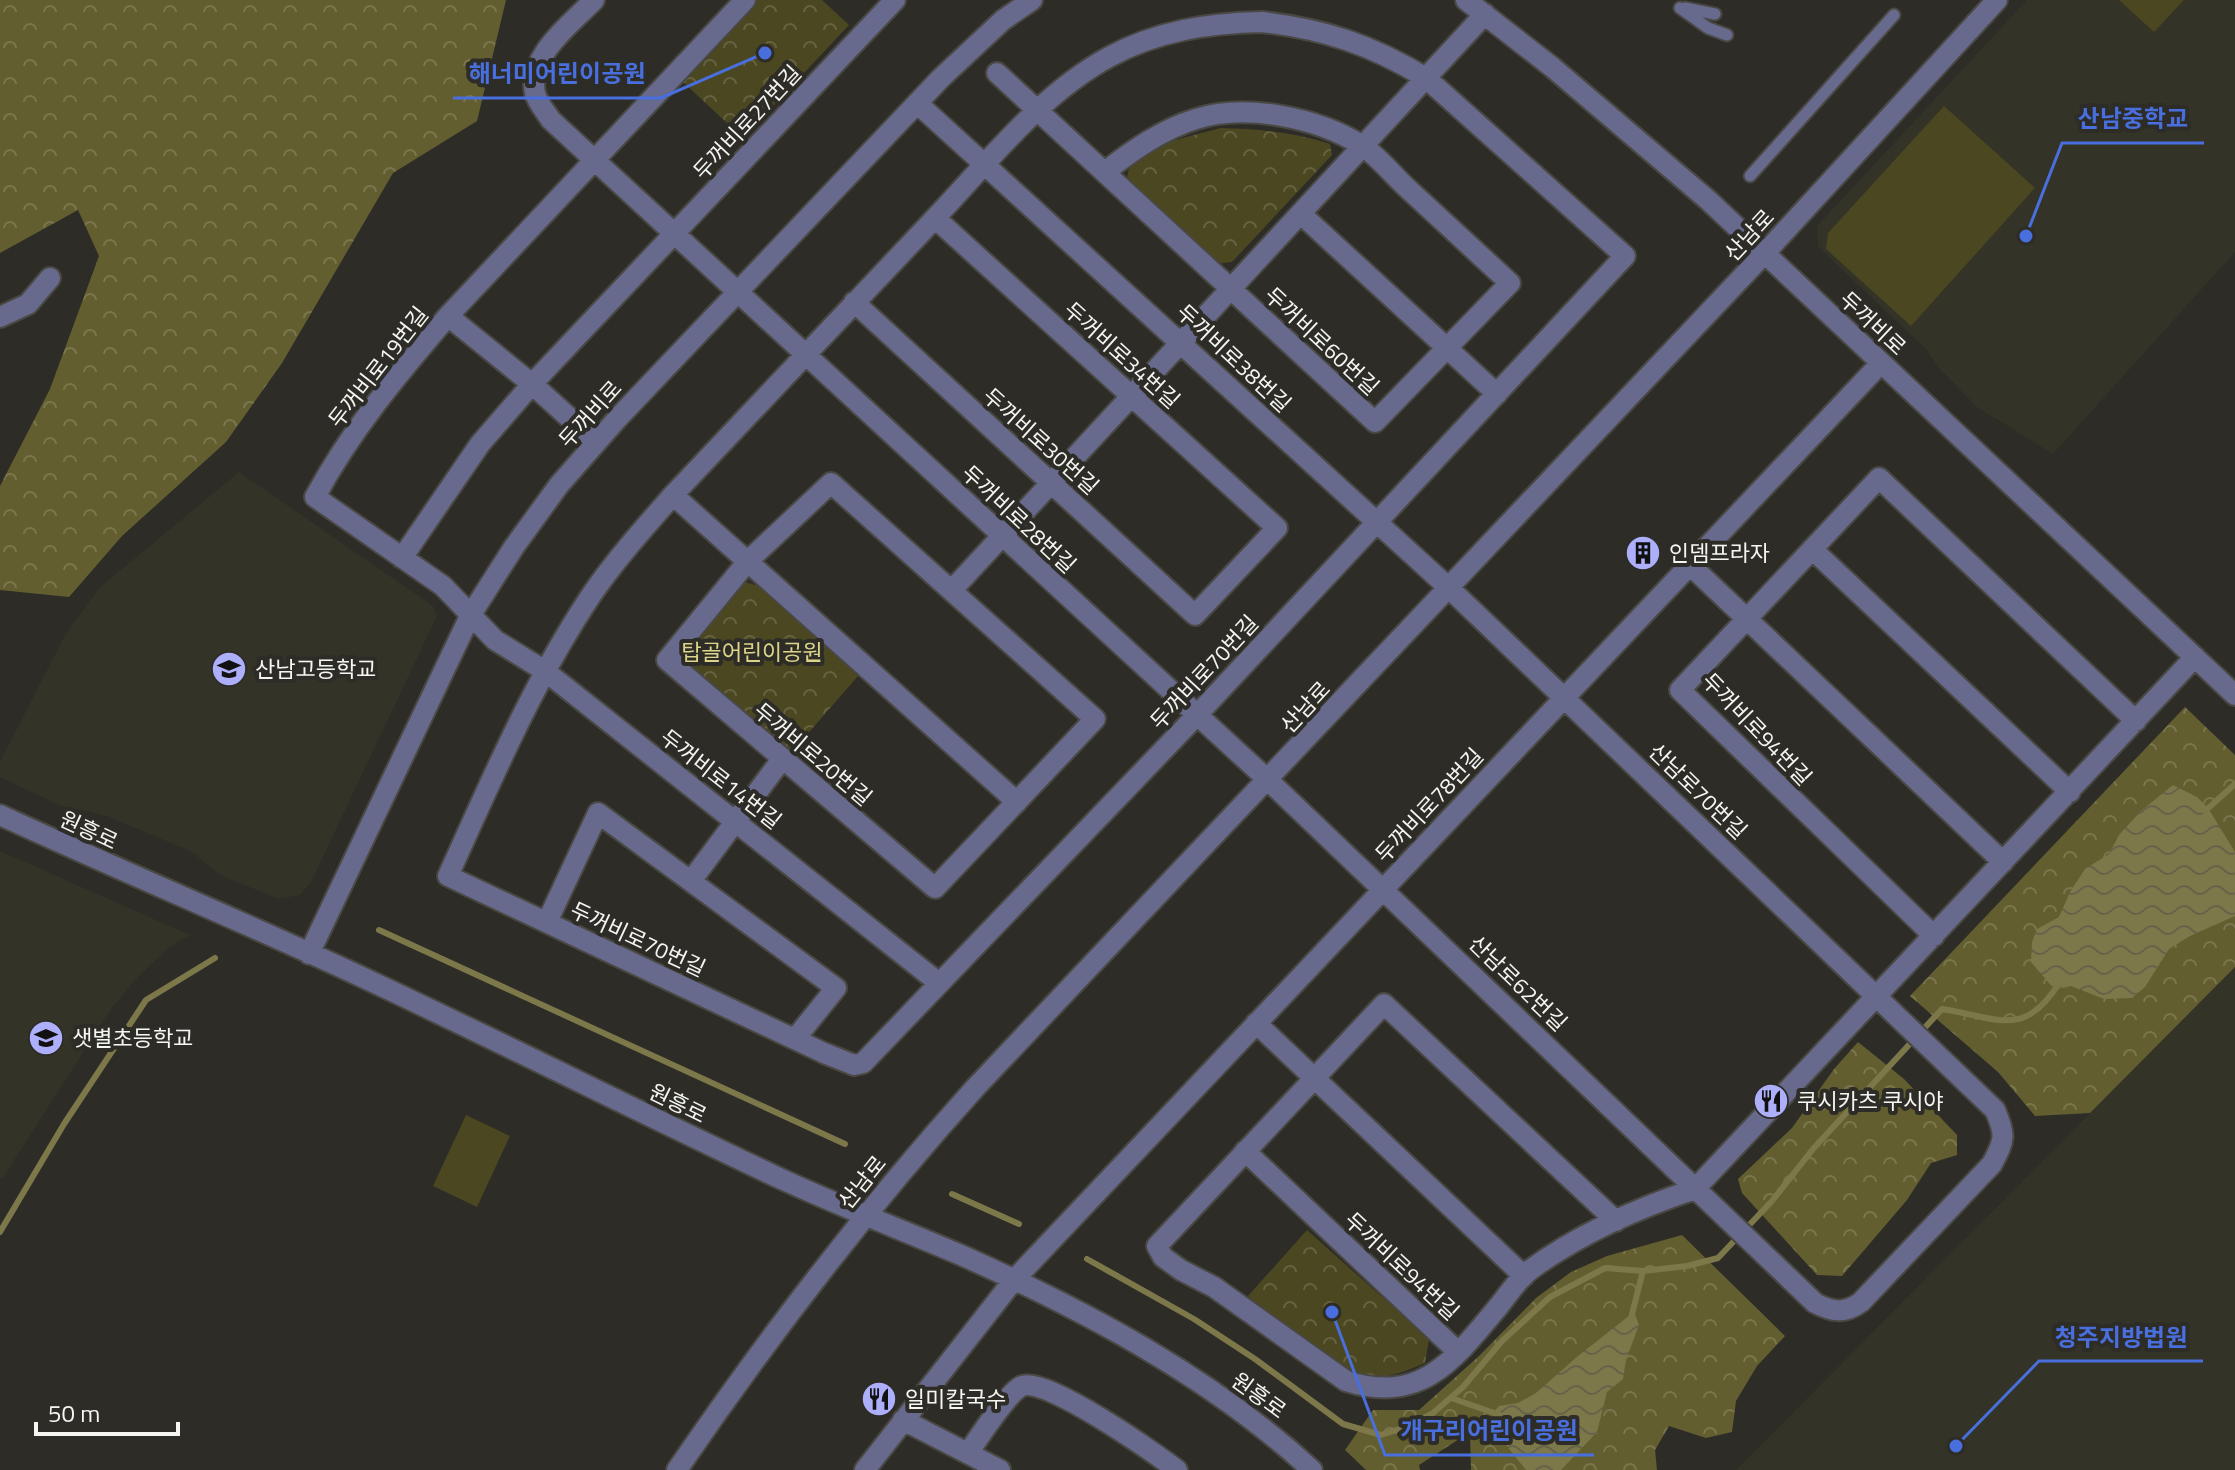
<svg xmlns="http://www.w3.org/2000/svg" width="2235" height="1470" font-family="'Titillium Web','Noto Sans KR',sans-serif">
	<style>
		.built { fill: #343327 }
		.grass { fill: #4b4720 }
		.forest { fill: url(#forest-crowns) }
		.park { fill: url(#park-crowns) }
		.water { fill: url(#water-waves) }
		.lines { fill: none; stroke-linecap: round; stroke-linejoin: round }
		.stream { stroke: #7d784a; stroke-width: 6 }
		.lane-casing { stroke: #494843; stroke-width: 15 }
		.street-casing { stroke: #494843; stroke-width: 24 }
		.lane { stroke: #67698d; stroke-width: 11 }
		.street { stroke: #67698d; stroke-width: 20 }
		.labels { text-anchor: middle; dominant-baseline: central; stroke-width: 8; stroke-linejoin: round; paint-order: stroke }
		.street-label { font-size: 22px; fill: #f5f5f1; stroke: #2d2c27 }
		.poi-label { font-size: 22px; fill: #f5f5f1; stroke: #2d2c27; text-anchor: start }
		.park-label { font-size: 22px; fill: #dcd489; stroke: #2d2c27 }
		.leader { fill: none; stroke: #486fdd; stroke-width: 3 }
		.callout-dot { fill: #486fdd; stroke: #2d2c27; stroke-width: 3 }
		.callout-label { font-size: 24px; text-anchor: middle; font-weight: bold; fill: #486fdd; stroke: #2d2c27; stroke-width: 8; stroke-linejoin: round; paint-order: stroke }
	</style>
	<defs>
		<pattern id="forest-crowns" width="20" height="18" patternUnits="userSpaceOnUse" patternTransform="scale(2)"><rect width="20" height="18" fill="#635e30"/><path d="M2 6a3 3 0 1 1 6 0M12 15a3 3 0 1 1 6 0" fill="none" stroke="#7a764e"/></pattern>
		<pattern id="park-crowns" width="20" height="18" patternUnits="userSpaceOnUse" patternTransform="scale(2)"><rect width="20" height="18" fill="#4b4720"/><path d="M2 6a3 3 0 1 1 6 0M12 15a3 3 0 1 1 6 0" fill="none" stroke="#666241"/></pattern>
		<pattern id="water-waves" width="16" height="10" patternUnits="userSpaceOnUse" patternTransform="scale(2)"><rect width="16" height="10" fill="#7d784a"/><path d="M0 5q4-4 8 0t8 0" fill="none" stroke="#666349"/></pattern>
	</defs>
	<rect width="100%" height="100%" fill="#2d2c27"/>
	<path class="built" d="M2027,0H2235V252L2053,454L1977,407L1938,367L1925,348L1818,247L1817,226Z
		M239,472L433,606L437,616L311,882L300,895L279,899L220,875L192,852L107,816L59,805L0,777V762L64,637L99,588Z
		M0,851L190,935L168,948L134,981L111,1009L2,1179L0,1178Z
		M2235,967V1470H1736L2090,1113Z"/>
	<path class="grass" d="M2119,0H2184L2154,32Z
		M1944,106L2035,188L1911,326L1826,249L1828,233Z
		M466,1115L510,1136L477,1207L433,1186Z"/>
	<path class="forest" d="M0,0H506L477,121L393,173L282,363L226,442L122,536L69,597L0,590V486L50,389L99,256L78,210L0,253Z
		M2185,707L2235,755V967L2090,1113L2035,1116L1998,1072L1910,996Z
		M1858,1042L1904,1079L1957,1135V1155L1931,1163L1907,1200L1842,1276L1817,1275L1742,1193L1738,1179L1792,1128L1834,1069Z
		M1682,1235L1785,1336L1757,1366L1736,1401L1732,1432L1706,1438L1669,1426L1655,1450L1657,1470H1471L1470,1432L1419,1465L1420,1470H1366L1345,1450L1373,1410H1419L1479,1356L1536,1298L1571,1272L1607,1256Z"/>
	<path class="park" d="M757,0H822L849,25L743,138L681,80Z
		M1220,128C1258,129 1294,132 1330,144L1332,155L1232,262L1215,264L1127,180C1128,171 1129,164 1136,158C1151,144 1200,134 1220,128Z
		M736,580L764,587L858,676L790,754L689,671L687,643Z
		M1307,1230L1429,1339L1425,1363C1405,1372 1382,1381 1359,1375C1325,1366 1275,1320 1248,1296Z"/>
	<path class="water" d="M2173,785L2197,797L2208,808L2235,852V916L2190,936L2169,949L2145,987L2132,998L2104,999L2071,986L2055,990L2031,962L2032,942L2037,929L2059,917L2070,892L2085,869L2109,854L2119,835L2141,811Z
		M1634,1312L1639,1325L1626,1360L1623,1379L1607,1392L1597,1432L1561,1470H1526L1498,1435L1493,1413L1499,1406L1518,1403L1536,1393L1578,1356Z"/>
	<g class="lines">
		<path class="stream" d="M2205,811L2235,784
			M379,930L845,1144
			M952,1194L1019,1224
			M0,1232L64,1124L146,1000L215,958
			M1087,1259L1194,1319L1255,1359L1343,1424L1381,1435L1409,1426L1433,1413L1463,1387L1502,1341L1550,1297L1605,1268L1643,1271L1687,1266L1718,1258L1772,1201L1813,1149L1942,1009C1996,1017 2024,1040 2059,983
			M1631,1318L1643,1271
			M1451,1398L1500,1415"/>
		<g class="lane-casing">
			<path id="lane" d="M1680,8L1708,28L1727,35
				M1685,8L1715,14
				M1750,176L1894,15"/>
		</g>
		<g class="street-casing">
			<path id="street" d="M594,0C571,24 527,56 535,93C537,102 545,111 551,120L1268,780L1815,1303C1832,1312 1845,1314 1861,1302L1992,1164C2005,1140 2006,1135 1995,1110L1449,588L917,103
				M1466,0L1552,67L1708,200L2235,695
				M1262,22C1324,29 1372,45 1426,78L1625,256L1197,715L863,1063L854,1065L824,1053L448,876C492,779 533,682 592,594C616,559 645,527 673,495C761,402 848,310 936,217C989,161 1041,94 1109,57C1157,31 1208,23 1262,22Z
				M997,73L1375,422L1510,283C1475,251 1441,219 1406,187C1392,174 1378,156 1361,145C1318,118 1246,103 1196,119C1163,129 1133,150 1106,171
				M1301,214L1497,394
				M854,302L1195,615L1277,528L935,218
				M448,316L745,0
				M0,317L28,304L50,278
				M596,442L532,384L448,316C399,373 351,430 315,497L443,586L495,640L545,671L939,983
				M831,483L1095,719L935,888L667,660L748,561Z
				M673,495L1017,802
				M1812,549L2070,792
				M402,558L480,444L532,384L895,0
				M1690,565L2003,862
				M952,590L1485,14
				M0,815C121,871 244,922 364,978C503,1043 639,1112 777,1177C837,1205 900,1229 961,1255C1086,1311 1211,1377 1312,1470
				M691,881L782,759
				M547,922L598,813L836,988L795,1039
				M1934,936L1680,690L1879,478L2136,721
				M309,954L470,616L514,547L559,485L617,419L941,78L1003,20L1032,0
				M1256,1023L1524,1276
				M1245,1151L1457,1351
				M1616,1221L1384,1004L1157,1246L1163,1257L1181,1270L1214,1287L1346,1381C1421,1405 1454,1360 1498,1307C1508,1295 1517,1280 1530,1270C1579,1234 1638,1208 1695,1189L2195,657
				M903,1420L1000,1470
				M968,1453C978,1439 1008,1392 1022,1386C1045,1376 1155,1453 1177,1470
				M677,1470C768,1337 867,1208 975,1088L1764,254L1997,0
				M865,1470L1013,1281L1881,363"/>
		</g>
		<use href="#lane" class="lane"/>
		<use href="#street" class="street"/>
	</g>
	<defs>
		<g id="building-disc" transform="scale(1.8)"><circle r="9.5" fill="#adaffb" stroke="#2d2c27"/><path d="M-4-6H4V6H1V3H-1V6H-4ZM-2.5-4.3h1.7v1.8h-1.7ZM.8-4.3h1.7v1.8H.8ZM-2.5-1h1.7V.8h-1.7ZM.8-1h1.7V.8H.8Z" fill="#111"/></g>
		<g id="school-disc" transform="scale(1.8)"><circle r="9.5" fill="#adaffb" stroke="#2d2c27"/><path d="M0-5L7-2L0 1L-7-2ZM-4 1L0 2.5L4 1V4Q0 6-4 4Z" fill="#111"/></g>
		<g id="restaurant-disc" transform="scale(1.8)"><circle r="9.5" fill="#adaffb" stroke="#2d2c27"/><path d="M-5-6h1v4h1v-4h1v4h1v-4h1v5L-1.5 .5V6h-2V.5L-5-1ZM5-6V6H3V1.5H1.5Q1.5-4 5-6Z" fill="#111"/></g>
	</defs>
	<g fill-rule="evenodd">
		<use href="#building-disc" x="1643" y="553"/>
		<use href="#school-disc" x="229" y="669"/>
		<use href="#school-disc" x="46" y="1038"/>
		<use href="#restaurant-disc" x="1771" y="1101"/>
		<use href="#restaurant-disc" x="879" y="1399"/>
	</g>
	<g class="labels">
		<g class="street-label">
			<text transform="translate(747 122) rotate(-47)">두꺼비로27번길</text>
			<text transform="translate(1749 235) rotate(-47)">산남로</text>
			<text transform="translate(1873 323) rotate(43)">두꺼비로</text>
			<text transform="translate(1322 341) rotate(43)">두꺼비로60번길</text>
			<text transform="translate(1122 355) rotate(42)">두꺼비로34번길</text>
			<text transform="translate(1234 358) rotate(43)">두꺼비로38번길</text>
			<text transform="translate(378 367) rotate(-52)">두꺼비로19번길</text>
			<text transform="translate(590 414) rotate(-48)">두꺼비로</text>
			<text transform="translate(1041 441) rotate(42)">두꺼비로30번길</text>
			<text transform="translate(1019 519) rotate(43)">두꺼비로28번길</text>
			<text transform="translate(1204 672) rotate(-47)">두꺼비로70번길</text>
			<text transform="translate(1305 707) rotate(-47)">산남로</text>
			<text transform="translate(1757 729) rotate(46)">두꺼비로94번길</text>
			<text transform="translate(813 754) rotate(40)">두꺼비로20번길</text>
			<text transform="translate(721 779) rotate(38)">두꺼비로14번길</text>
			<text transform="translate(1698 791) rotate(44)">산남로70번길</text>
			<text transform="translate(1429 805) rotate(-47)">두꺼비로78번길</text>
			<text transform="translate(89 830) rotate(25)">원흥로</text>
			<text transform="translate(638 939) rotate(25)">두꺼비로70번길</text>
			<text transform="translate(1518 983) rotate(44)">산남로62번길</text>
			<text transform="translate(678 1103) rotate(26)">원흥로</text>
			<text transform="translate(862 1182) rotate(-51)">산남로</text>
			<text transform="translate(1402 1266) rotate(43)">두꺼비로94번길</text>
			<text transform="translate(1259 1395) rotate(36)">원흥로</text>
		</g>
		<g class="poi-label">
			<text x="1669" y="553">인뎀프라자</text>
			<text x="255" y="669">산남고등학교</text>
			<text x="72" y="1038">샛별초등학교</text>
			<text x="1797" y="1101">쿠시카츠 쿠시야</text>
			<text x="905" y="1399">일미칼국수</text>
		</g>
		<g class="park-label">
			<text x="752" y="652">탑골어린이공원</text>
		</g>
	</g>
	<path class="leader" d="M765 53L661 98H453M2026 236L2062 143H2204M1956 1446L2039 1361H2203M1332 1312L1385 1455H1594"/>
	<g class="callout-dot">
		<circle cx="765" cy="53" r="8"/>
		<circle cx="2026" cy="236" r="8"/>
		<circle cx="1956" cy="1446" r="8"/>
		<circle cx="1332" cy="1312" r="8"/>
	</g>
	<g class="callout-label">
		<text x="557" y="82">해너미어린이공원</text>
		<text x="2133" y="127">산남중학교</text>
		<text x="2121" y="1346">청주지방법원</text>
		<text x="1489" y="1439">개구리어린이공원</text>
	</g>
	<path d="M36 1422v12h142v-12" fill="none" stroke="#f5f5f1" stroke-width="4"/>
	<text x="48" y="1422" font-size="24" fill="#f5f5f1" stroke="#2d2c27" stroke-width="6" paint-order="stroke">50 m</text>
</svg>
